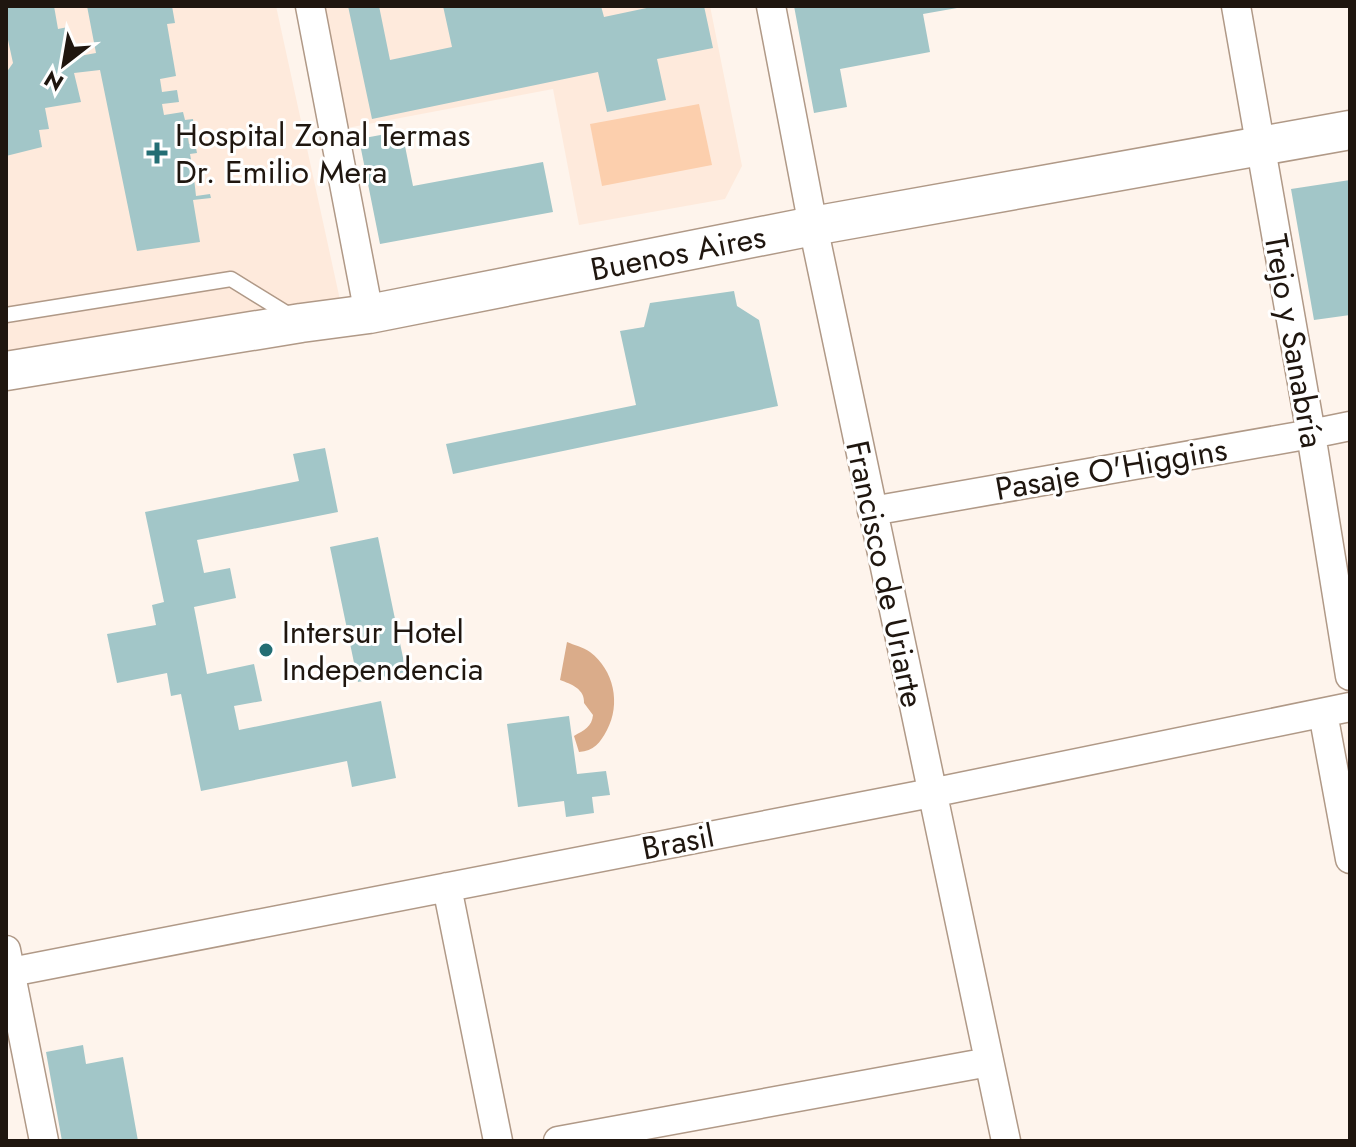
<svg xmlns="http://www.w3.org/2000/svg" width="1356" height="1147" font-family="Jost,sans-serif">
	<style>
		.built { fill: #feeadc }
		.green { fill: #fccfad }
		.water { fill: #daac8a }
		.building { fill: #a2c6c8 }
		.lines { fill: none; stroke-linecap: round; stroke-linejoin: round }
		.lane-casing { stroke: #b09987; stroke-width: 17 }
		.street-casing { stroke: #b09987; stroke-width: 31 }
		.secondary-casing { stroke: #b09987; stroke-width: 41 }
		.lane { stroke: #fff; stroke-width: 14 }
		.street { stroke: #fff; stroke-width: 28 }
		.secondary { stroke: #fff; stroke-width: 38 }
		.poi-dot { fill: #236e74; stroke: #fff; stroke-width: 3 }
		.labels { text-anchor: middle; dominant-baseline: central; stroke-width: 6; stroke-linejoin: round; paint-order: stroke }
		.poi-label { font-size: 32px; fill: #1f160f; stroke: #fff; text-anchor: start }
		.street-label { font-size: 32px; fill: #1f160f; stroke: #fff }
	</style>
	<rect width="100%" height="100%" fill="#fef4ec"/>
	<path class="built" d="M6,6H276L340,300L6,356Z
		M323,6H710L742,166L725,199L579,225L553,89L347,128Z"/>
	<path class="green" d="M699,104L712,165L602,186L590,124Z"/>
	<path class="water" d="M567,642C574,645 583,647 590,652C614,670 621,704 607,730C600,743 594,751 579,752L574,736C584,730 592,727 593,715L584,703C585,689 571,684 560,680Z"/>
	<path class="building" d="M6,6H54L58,29L68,27L74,57L96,53L87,6H172L175,23L167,24L176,76L160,79L162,92L177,90L179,102L162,104L164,115L183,112L185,120L193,119L194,130L187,131L189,144L195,143L197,153L190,154L193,170H199L200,177L194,178L196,196L210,194L211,198L193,200L200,242L137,251L100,70L74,73L81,102L45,108L49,129L39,130L42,147L6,156V73L13,63L8,40L6,41Z
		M348,6H379L390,60L452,47L443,6H601L604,17L656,6H704L713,48L657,59L666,100L607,112L598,72L372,119Z
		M794,6H957V8L923,14L930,52L840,69L847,107L814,113Z
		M402,131L413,186L543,162L553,212L380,244L359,139Z
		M1350,180V315L1314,320L1291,189Z
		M734,291L737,306L759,320L778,406L453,474L446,444L636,405L620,331L644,327L650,303Z
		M325,448L338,512L197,540L204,573L230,568L236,598L194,607L207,674L254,664L262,701L234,706L239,730L381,701L396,778L352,787L347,761L201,791L181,694L171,696L167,673L117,683L107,634L156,625L152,605L164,602L145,512L299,481L293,454Z
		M378,537L406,672L358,682L330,547Z
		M569,716L577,774L606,771L610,795L592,797L594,813L566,817L564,801L518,807L507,724Z
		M83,1045L86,1064L123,1057L138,1141H62L46,1052Z"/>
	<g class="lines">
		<g class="lane-casing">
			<path id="lane" d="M6,315L231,279L291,316"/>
		</g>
		<g class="street-casing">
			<path id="street" d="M310,6L369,314
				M771,6L813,226L1006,1141
				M1236,6L1311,434L1350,676
				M872,511L1311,434L1350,426
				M1323,713L1350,859
				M447,887L498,1141
				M6,950L44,1141
				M6,973L931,793L1350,707
				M558,1141L989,1062"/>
		</g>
		<g class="secondary-casing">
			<path id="secondary" d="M6,371L301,323L369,314L813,226L1350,130"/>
		</g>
		<use href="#lane" class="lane"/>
		<use href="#street" class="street"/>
		<use href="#secondary" class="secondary"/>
	</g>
	<g class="poi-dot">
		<path d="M153 141h8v8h8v8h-8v8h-8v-8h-8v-8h8z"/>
		<circle cx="266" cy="650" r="8"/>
	</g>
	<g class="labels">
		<g class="poi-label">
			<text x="175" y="135">Hospital Zonal Termas<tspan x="175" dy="37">Dr. Emilio Mera</tspan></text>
			<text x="282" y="632">Intersur Hotel<tspan x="282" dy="37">Independencia</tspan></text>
		</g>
		<g class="street-label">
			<text transform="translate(678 253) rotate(-11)">Buenos Aires</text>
			<text transform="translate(1294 341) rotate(80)">Trejo y Sanabría</text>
			<text transform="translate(1111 469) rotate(-10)">Pasaje O'Higgins</text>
			<text transform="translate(885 574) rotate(78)">Francisco de Uriarte</text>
			<text transform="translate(678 842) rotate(-11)">Brasil</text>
		</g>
	</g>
	<rect width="1356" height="1147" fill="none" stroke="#1f160f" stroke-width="16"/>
	<g transform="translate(64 64) rotate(211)" stroke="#ffffff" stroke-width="6" paint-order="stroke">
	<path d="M0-6L14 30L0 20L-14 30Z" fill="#1f160f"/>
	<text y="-12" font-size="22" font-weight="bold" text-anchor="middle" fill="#1f160f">N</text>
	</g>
</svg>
